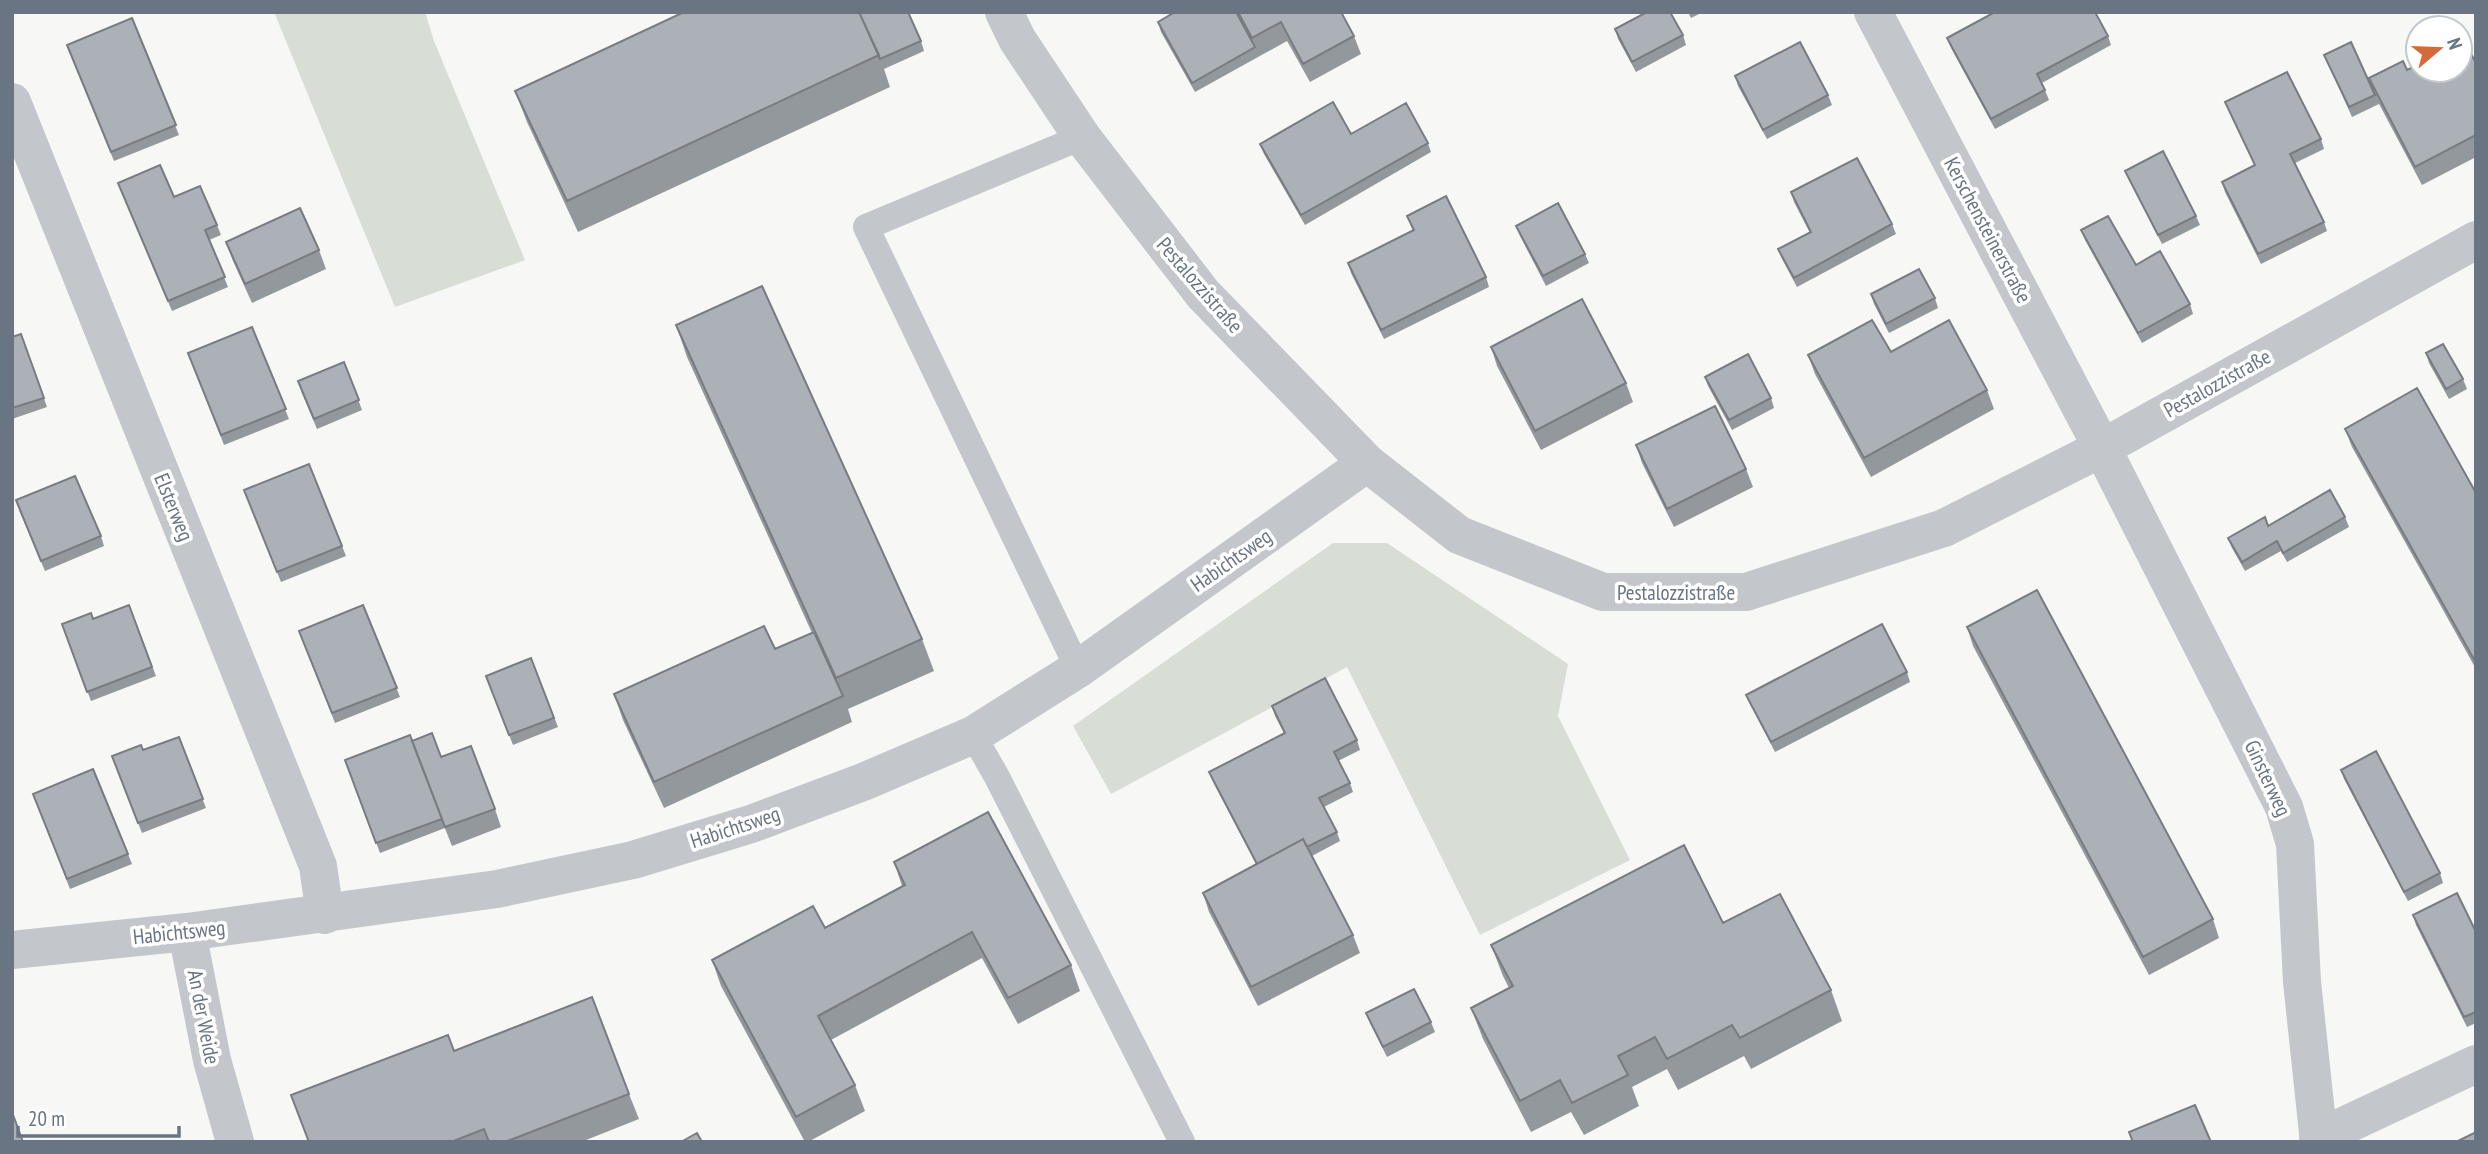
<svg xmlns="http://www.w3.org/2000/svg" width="2488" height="1154" font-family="'PT Sans Narrow',sans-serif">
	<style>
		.green { fill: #d8ded6 }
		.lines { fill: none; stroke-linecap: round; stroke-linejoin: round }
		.lane { stroke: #c3c6ca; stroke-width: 26 }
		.street { stroke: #c3c6ca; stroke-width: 38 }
		.wall { fill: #93989d }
		.building { fill: #abb1b7; stroke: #787c80; stroke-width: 2 }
		.labels { text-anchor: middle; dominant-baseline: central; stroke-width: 7; stroke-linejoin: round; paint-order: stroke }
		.street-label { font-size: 21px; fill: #697583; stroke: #fff }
	</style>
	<rect width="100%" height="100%" fill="#f7f7f5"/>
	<path class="green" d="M274,12H425L434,41L525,260L395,307Z
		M1333,543H1387L1568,664L1558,716L1630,860L1480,935L1347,667L1111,794L1073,726Z"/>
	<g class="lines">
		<path class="lane" d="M1078,669L866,227L1082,137
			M973,735L997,777L1182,1142"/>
		<path class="street" d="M1004,12L1017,39L1082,137L1203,294L1367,463L1459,535L1603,592H1746L1944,528L2102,448L2476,240
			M1873,12L2102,448L2284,807L2295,844L2302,982L2319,1142
			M12,102L318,866L325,915
			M187,932L212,1060L235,1142
			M12,950L187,932L497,889L633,860L751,824L863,782L973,735L1078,669L1367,463
			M2318,1138L2476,1064"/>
	</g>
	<path class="wall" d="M1175,12H1341L1354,36L1361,54L1310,82L1287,41L1195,92L1161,32L1158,22Z
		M1688,12H1703L1691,18Z
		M132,18L179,135L114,161L67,45Z
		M1615,29L1683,35L1686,45L1636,72L1618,39Z
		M2108,36L2111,45L2042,83L2049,100L1995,129L1951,48L1947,38Z
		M921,41L924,51L884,69L890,87L578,232L527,122L515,91Z
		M2324,55L2372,87L2369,78L2407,70L2476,63V157L2422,185L2378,102L2379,104L2352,117Z
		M1735,76L1828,95L1832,105L1767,139L1738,86Z
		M2225,102L2321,139L2324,149L2295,163L2324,222L2327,231L2261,264L2225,192L2222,182L2255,166Z
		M1351,134L1428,143L1431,152L1305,225L1264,154L1260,144Z
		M2125,171L2196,216L2200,225L2162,244L2129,180Z
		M118,183L174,197L217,225L221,235L209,240L228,287L172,311Z
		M1791,192L1892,224L1896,234L1797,287L1782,259L1778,249L1810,233L1794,202Z
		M1407,216L1486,277L1489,287L1384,339L1351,273L1348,263L1413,231Z
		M1516,226L1585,254L1589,263L1546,286L1520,236Z
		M2081,230L2136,265L2190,304L2193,314L2142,343L2085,240Z
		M226,242L319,250L326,269L252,303L233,261Z
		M1871,294L1935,298L1938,308L1889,333L1874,304Z
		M676,325L922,639L934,671L848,709L852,722L664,808L623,720L614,694L775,649L812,633L687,357Z
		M252,327L289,419L224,445L188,353Z
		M21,334L47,407L12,419V337Z
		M1491,347L1626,383L1633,402L1541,450L1497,366Z
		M1891,352L1987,390L1994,409L1871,477L1815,374L1808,355Z
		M2426,353L2463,379L2467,389L2449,399L2429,363Z
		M344,362L362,410L317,429L301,391Z
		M1705,377L1771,398L1774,408L1732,430L1708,386Z
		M2345,429L2476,493V669L2352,447Z
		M1636,445L1746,469L1753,487L1674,527L1642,463Z
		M309,464L346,556L281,582L244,490Z
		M19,510L101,536L104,546L45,571Z
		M2345,517L2349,527L2287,562L2281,551L2245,571L2232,548L2228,538L2268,526Z
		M129,605L156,676L91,701L62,624L93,619Z
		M363,605L400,697L335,723L299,631Z
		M1967,627L2213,919L2219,938L2149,975L1973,646Z
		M531,658L558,727L513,745L486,676Z
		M1907,672L1910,682L1775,752L1750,704L1746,695Z
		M1272,706L1357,740L1360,750L1338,761L1350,783L1353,792L1324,807L1337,832L1340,841L1312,856L1353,935L1360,953L1258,1006L1209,912L1203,893L1256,864L1213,782L1209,772L1284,733L1275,716Z
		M179,737L206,808L142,833L112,756L143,750Z
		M412,741L441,757L495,809L501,827L452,846L442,821L445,828L380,853L345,760Z
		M2341,770L2440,873L2443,883L2408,901L2344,779Z
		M33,794L128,854L132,864L70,889Z
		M894,862L1071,965L1080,991L1018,1024L982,958L831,1040L855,1085L865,1111L808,1142H805L721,986L712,960L825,928L902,886Z
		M2413,915L2476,932V1023L2467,1027L2416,925Z
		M1723,923L1831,990L1842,1021L1751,1069L1744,1056L1678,1090L1667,1069L1632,1087L1639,1106L1584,1135L1571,1112L1531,1132L1483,1039L1471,1008L1509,988L1503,976L1491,945Z
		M1366,1013L1431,1022L1435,1032L1387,1057L1370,1023Z
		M454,1051L629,1094L639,1119L581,1142H308Z"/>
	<path class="building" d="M684,12H859L879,55L567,201L515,91Z
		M859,12H908L921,41L880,59Z
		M1175,12H1236L1255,47L1192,83L1158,22Z
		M1238,12H1341L1354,36L1303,64L1281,22L1252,38Z
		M1647,12H1670L1683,35L1632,62L1615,29Z
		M1995,12H2095L2108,36L2037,74L2045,90L1991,119L1947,38Z
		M132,18L176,125L111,152L67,45Z
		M2464,41L2476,63V135L2415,167L2369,78L2403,61L2407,70L2418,65V70H2460V43Z
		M1800,42L1828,95L1763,130L1735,76Z
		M2351,42L2375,95L2349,107L2324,55Z
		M2287,72L2321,139L2290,154L2324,222L2258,254L2222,182L2255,165L2225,102Z
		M1333,102L1351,134L1406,103L1428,143L1301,215L1260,144Z
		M2163,151L2196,216L2158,235L2125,171Z
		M1857,158L1892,224L1794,278L1778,249L1811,232L1791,192Z
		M160,165L174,197L200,186L217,225L205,230L225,277L168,301L118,183Z
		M1446,196L1486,277L1381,330L1348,263L1414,230L1407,216Z
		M1558,203L1585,254L1543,276L1516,226Z
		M300,208L319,250L245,284L226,242Z
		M2108,216L2136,265L2160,251L2190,304L2138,333L2081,230Z
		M1919,269L1935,298L1886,324L1871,294Z
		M762,286L922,639L836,678L676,325Z
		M1582,299L1626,383L1535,431L1491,347Z
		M1872,320L1891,352L1949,320L1987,390L1864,458L1808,355Z
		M252,327L286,409L221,435L188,353Z
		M21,334L44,398L12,408V337Z
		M2443,344L2463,379L2446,389L2426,353Z
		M1748,354L1771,398L1729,420L1705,377Z
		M344,362L359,400L314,419L298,381Z
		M2417,388L2476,493V663L2345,429Z
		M1715,406L1746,469L1667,509L1636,445Z
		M309,464L342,546L277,572L244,490Z
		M75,476L101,536L41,561L16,500Z
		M2330,490L2345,517L2283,553L2277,541L2242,562L2228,538L2265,517L2268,526Z
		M2037,590L2213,919L2143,957L1967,627Z
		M129,605L152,667L87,692L62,624L91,613L93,619Z
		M363,605L397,688L332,713L299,631Z
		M1882,624L1907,672L1771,742L1746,695Z
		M764,626L775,649L814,632L843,696L654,782L614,694Z
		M531,658L554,718L509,735L486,676Z
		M1325,678L1357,740L1334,752L1350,783L1319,798L1337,832L1307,847L1303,839L1257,864L1209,772L1285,733L1272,706Z
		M432,733L441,757L471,746L495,809L445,827L412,741Z
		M410,735L442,819L376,843L345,760Z
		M179,737L203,799L138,823L112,756L141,745L143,750Z
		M2376,751L2440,873L2404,892L2341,770Z
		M93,769L128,854L67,879L33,794Z
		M988,812L1071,965L1008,998L972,932L818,1016L855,1085L796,1117L712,960L813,906L825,928L905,885L894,862Z
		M1303,839L1353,935L1251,987L1203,893Z
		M1684,845L1723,923L1780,894L1831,990L1740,1038L1732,1025L1667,1059L1655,1037L1618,1056L1628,1075L1572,1103L1560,1080L1520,1101L1471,1008L1513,986L1491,945Z
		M2457,893L2476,932V1012L2464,1017L2413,915Z
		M1414,989L1431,1022L1383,1047L1366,1013Z
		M592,997L629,1094L505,1142H489L484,1129L451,1142H309L291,1095L448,1035L454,1051Z
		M2195,1105L2211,1142H2133L2129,1132Z
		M12,1112L23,1142H12Z
		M2476,1132V1142H2456Z
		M697,1133L702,1142H681Z"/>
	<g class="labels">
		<g class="street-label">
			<text transform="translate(1988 230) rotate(62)">Kerschensteinerstraße</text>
			<text transform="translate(1200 285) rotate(49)">Pestalozzistraße</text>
			<text transform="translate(2217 383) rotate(-29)">Pestalozzistraße</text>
			<text transform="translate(174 507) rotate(68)">Elsterweg</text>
			<text transform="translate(1231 560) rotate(-35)">Habichtsweg</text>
			<text x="1676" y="592">Pestalozzistraße</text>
			<text transform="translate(2268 778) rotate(65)">Ginsterweg</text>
			<text transform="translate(735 827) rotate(-18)">Habichtsweg</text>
			<text transform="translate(179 932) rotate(-6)">Habichtsweg</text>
			<text transform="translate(204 1017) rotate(79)">An der Weide</text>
		</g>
	</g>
	<rect width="2488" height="1154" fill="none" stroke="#697583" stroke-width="28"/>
	<g transform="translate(2439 49) rotate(71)"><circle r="33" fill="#ffffff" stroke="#c3c8cd" stroke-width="2"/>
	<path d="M0-5L12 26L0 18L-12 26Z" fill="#d36a39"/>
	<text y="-10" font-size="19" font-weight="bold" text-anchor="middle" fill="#697583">N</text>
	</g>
	<path d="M18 1126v10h161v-10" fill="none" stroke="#697583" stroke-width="3.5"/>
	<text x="28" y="1126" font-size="21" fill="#697583" stroke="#ffffff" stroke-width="5" paint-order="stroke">20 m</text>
</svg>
